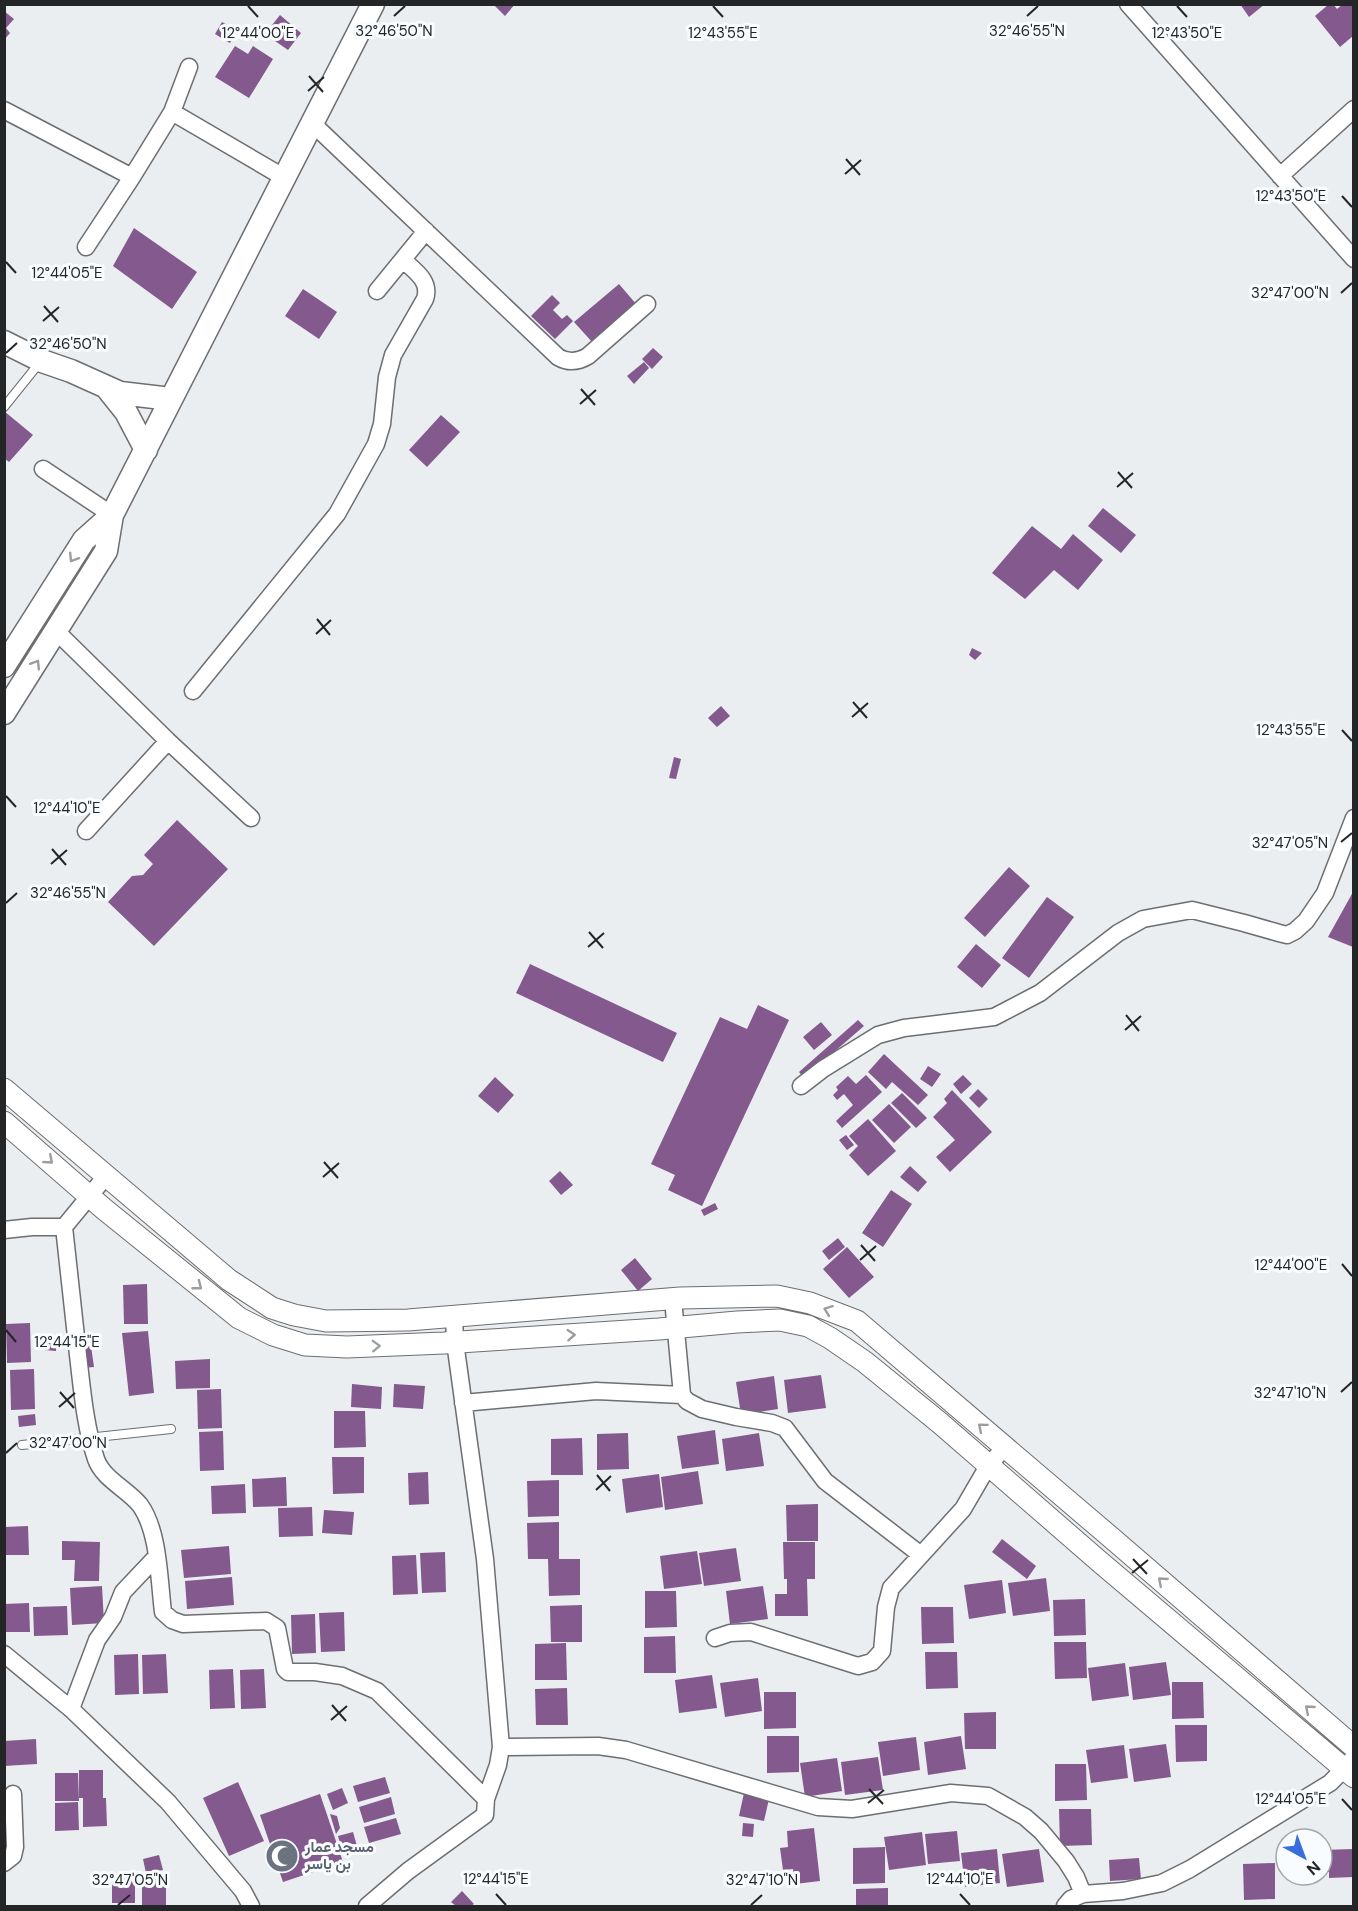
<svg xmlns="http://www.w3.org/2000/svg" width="1358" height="1911" font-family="'DM Sans',Vazirmatn,sans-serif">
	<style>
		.building { fill: #83598e }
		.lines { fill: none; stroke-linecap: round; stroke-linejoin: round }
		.service-casing { stroke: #6c6e71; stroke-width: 10 }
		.minor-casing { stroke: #6c6e71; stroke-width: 19 }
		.tertiary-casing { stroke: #6c6e71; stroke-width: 23 }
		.secondary-casing { stroke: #6c6e71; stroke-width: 25 }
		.service { stroke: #fff; stroke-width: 8 }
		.minor { stroke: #fff; stroke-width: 16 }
		.tertiary { stroke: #fff; stroke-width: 21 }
		.secondary { stroke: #fff; stroke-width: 22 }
		.oneway { stroke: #9c9d9d }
		.ticks { fill: none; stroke: #242526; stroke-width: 2 }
		.labels { text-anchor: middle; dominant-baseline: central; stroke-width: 6; stroke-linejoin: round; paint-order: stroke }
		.worship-label { font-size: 15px; font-weight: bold; fill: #5b616d; stroke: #f9fcff; text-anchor: start }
		.ticks-label { font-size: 15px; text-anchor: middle; fill: #242526; stroke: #f9fcff; stroke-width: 6; stroke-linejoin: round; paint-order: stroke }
	</style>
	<rect width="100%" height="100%" fill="#ebeef1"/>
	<path class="building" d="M493,4H515L505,16Z
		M1240,4H1265L1249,17Z
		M1329,4H1333L1337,9L1343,4H1353V36L1340,47L1315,16Z
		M4,11L14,19L6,28L10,33L4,40Z
		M280,15L301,33L288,50L265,34Z
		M222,22L237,31L230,43L215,34Z
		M235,46L248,54L253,46L273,59L249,98L215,77Z
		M134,228L197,272L172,309L113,266Z
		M619,284L637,305L593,343L574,322Z
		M303,289L337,312L319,339L285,316Z
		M552,295L560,303L553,310L562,319L567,315L573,321L555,339L531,316Z
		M653,348L663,357L652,369L642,359Z
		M644,362L649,368L634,384L627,376Z
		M4,411L33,435L9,462L4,458Z
		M441,415L460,432L427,467L409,450Z
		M1103,508L1136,535L1121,553L1088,526Z
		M1032,526L1061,549L1073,534L1103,560L1078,590L1054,570L1025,599L992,573Z
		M972,648L982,653L975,660L969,655Z
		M721,706L730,716L717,727L708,718Z
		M674,757L681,759L676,779L669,778Z
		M177,820L228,869L154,946L108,902L132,876L143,875L153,864L144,855Z
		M1009,867L1030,886L985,937L964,918Z
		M1353,892V947L1328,937Z
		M1047,897L1074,917L1029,978L1002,958Z
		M976,944L1001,965L982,988L957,967Z
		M530,964L677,1033L663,1062L516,993Z
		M758,1005L789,1020L702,1206L668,1190L675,1175L651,1164L720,1017L747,1029Z
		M858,1020L864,1026L804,1078L799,1072Z
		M821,1022L832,1035L814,1050L803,1037Z
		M884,1054L928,1095L918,1105L892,1082L886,1089L868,1072Z
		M928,1066L941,1074L932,1087L920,1079Z
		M866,1075L882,1092L842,1128L836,1121L853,1105L844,1094L837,1100L833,1095L838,1090L836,1087L848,1076L856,1084Z
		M963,1075L972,1084L961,1094L953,1084Z
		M495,1077L514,1095L498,1113L478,1096Z
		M978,1089L988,1099L979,1108L969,1098Z
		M952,1090L992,1132L950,1172L936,1157L955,1140L933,1117L947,1103L944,1099Z
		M902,1093L927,1118L916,1128L891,1103Z
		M889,1104L911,1127L894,1143L872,1120Z
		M868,1119L896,1151L868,1176L849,1155L858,1146L849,1136Z
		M846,1135L854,1145L847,1150L839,1140Z
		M910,1166L927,1182L918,1192L900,1177Z
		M560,1171L573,1185L561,1195L549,1181Z
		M891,1190L912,1204L883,1247L862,1233Z
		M715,1203L718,1209L704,1216L701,1210Z
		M838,1238L845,1247L829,1260L822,1251Z
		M847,1247L874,1277L849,1298L823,1269Z
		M635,1258L652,1279L638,1291L621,1270Z
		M147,1284L148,1324H124L123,1285Z
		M30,1323L31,1362L7,1363L6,1324Z
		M148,1331L154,1393L129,1396L122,1333Z
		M44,1340L57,1341L56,1351L44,1350Z
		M91,1346L94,1367L82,1368L79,1348Z
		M210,1359V1388L176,1389L175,1361Z
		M34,1369L35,1409L11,1410L10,1370Z
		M821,1375L826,1408L788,1413L784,1380Z
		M774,1376L778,1409L741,1415L736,1382Z
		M352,1384L382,1387L381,1409L351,1407Z
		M394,1384L425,1386L423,1409L393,1407Z
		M221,1389L222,1428L198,1429L197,1390Z
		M334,1411H365L366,1447L334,1448Z
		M35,1414L36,1425L19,1427L18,1416Z
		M715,1430L719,1464L682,1469L677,1436Z
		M223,1431L224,1470L200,1471L199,1432Z
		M628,1433L629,1469L597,1470V1434Z
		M759,1433L764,1466L726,1471L722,1439Z
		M582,1438L583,1475H551V1439Z
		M332,1457H364V1493L333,1494Z
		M698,1471L703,1504L665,1510L661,1477Z
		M428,1472L429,1504L409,1505L408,1473Z
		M659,1474L663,1507L626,1513L622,1479Z
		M286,1477L287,1506L253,1507L252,1479Z
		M559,1480V1516L528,1517L527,1481Z
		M245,1484L246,1513L212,1514L211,1486Z
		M818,1504V1541H787L786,1505Z
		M312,1507L313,1536L279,1537L278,1508Z
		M324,1510L354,1512L352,1535L322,1533Z
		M559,1522V1559H580V1595L549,1596L548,1559H528L527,1523Z
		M28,1526L29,1555H4V1527Z
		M1002,1539L1036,1566L1027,1579L992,1552Z
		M62,1541L100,1542L99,1581H74L75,1560H62Z
		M783,1542H815V1579H807L808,1616H775V1594H787V1579H784Z
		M229,1546L231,1574L184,1578L181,1550Z
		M736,1548L741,1581L704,1586L699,1553Z
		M697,1551L702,1584L664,1589L660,1556Z
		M445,1552L446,1592L422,1593L420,1553Z
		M416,1555L418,1594L393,1595L392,1556Z
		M232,1577L234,1605L187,1609L185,1581Z
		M1046,1578L1050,1611L1013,1616L1008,1583Z
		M1002,1580L1006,1613L969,1619L964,1585Z
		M102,1586L104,1623L72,1625L70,1588Z
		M763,1586L768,1619L730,1624L726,1591Z
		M645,1591H676L677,1627L645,1628Z
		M1085,1599L1086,1635L1054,1636L1053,1600Z
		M29,1603L30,1632H4V1604Z
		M582,1605V1642H551L550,1606Z
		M67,1606L68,1635L34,1636L33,1607Z
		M921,1607H953L954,1643L922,1644Z
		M344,1612L345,1651L321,1652L319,1613Z
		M315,1614L316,1653L292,1654L291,1615Z
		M675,1636L676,1673H644V1637Z
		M1054,1642H1086L1087,1678L1055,1679Z
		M566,1643L567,1680H535V1644Z
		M925,1652H957L958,1688L926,1689Z
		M138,1654L139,1694L115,1695L114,1655Z
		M166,1654L168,1693L143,1694L142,1655Z
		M1166,1662L1171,1695L1133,1700L1129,1667Z
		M1125,1663L1129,1696L1092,1701L1088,1668Z
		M233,1669L235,1708L210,1709L209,1670Z
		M264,1669L266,1708L241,1709L240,1670Z
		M712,1675L717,1708L679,1713L675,1680Z
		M758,1678L762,1711L725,1717L720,1683Z
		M1172,1682H1203L1204,1718L1172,1719Z
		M567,1688L568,1725H536L535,1689Z
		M764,1692H796V1728L764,1729Z
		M996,1712V1749H965L964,1713Z
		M1175,1725H1207V1761L1176,1762Z
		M767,1736H799V1772L767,1773Z
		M961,1736L966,1769L928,1775L924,1742Z
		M916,1737L920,1770L883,1776L878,1742Z
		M36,1739L37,1764L4,1766V1741Z
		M1166,1744L1171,1777L1134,1782L1129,1749Z
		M1124,1745L1128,1778L1091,1783L1086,1750Z
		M878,1757L883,1790L845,1795L841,1762Z
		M837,1758L842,1791L805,1797L800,1763Z
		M1055,1764H1086L1087,1800L1055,1801Z
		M79,1770H103V1798H106L107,1826L83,1827V1798H79Z
		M55,1773H78L79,1801H55Z
		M385,1777L390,1793L358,1802L353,1786Z
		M238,1782L264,1841L229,1856L203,1798Z
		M342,1788L348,1803L333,1810L327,1794Z
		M744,1793L769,1799L764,1821L739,1816Z
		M320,1794L343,1862L283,1882L260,1815Z
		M391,1797L395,1814L364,1823L359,1807Z
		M78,1802L79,1830L55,1831V1803Z
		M1059,1809H1091L1092,1845L1060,1846Z
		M330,1814L337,1816L340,1828L336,1834Z
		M396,1818L401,1834L369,1843L364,1827Z
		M743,1823L754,1824L753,1837L742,1836Z
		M814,1828L820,1881L795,1884L793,1869L783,1870L780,1848L788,1847L787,1831Z
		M957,1831L960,1861L928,1864L925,1834Z
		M353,1832L357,1846L342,1850L338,1836Z
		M922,1832L926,1865L889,1870L884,1837Z
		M885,1847V1883L853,1884V1848Z
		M997,1849L1000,1883L965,1887L961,1853Z
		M1039,1849L1044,1882L1007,1887L1002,1854Z
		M1353,1849V1877L1329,1878V1872H1322V1850Z
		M159,1855L163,1870L146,1873L143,1859Z
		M1139,1858L1141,1879L1110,1881L1109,1860Z
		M1275,1863V1899L1244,1900L1243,1864Z
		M112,1875H135V1903H112Z
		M142,1878H166V1906H142Z
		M888,1888V1906H856V1889Z
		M462,1891L474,1904L471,1906H456L451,1902Z"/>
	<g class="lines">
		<g class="service-casing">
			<path id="service" d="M4,407L41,361
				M22,1445L171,1429"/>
		</g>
		<g class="minor-casing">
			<path id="minor" d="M1128,4L1354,259
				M4,110L132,177L172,112L285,178
				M172,112L189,67
				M313,124L558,357C568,363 578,362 588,356L647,304
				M1280,176L1354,109
				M86,247L132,177
				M377,291L426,231
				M43,469L112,515
				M56,631L168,741L251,818
				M193,691L337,514L376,444L382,424L387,377L393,355L425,299C431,281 415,271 403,260
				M86,831L168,741
				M801,1086L823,1069L878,1035L904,1028L994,1017L1040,993L1118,933L1143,919L1192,910L1244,923L1279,933L1287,935L1295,931L1306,921L1325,893L1354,818
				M64,1227C69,1270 73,1312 78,1355C82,1389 85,1426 96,1459C103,1479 127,1489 140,1505C159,1531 159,1580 163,1612L172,1620L183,1624L266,1621L277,1628L285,1669L288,1672H315L342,1676L377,1691L486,1799L485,1815L408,1871L367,1906
				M4,1230L32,1227H64L106,1176
				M673,1299L682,1395L687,1401L702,1409L736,1417L772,1423L785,1428L825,1481L921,1555
				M454,1316L455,1342L485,1559L501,1747L498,1765L486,1799
				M463,1403L596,1391L682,1395
				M715,1638L730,1633L751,1632L858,1666L872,1662L882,1651L886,1607L891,1588L963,1509L988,1466L1005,1447
				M4,1654L71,1709L168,1802L243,1891L251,1906
				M71,1709L97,1640L113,1617L123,1592L157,1556
				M501,1747L598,1746L626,1750L818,1807L852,1809L951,1793L988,1796L1025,1817L1041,1831L1066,1861L1076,1877L1083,1894
				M4,1863L13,1856L15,1847L13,1794
				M1065,1906L1071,1899L1083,1894L1123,1891L1162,1883L1190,1869L1330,1783L1344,1769L1354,1757"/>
		</g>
		<g class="tertiary-casing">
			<path id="tertiary" d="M4,1089L229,1280L272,1308L294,1315L326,1321L408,1320L680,1298L777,1296L810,1303L857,1321L1114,1540L1354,1747
				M4,1122L104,1209L239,1318L273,1335L305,1345L347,1347L444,1343L659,1329L737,1322L780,1320L808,1326L830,1338L865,1362L940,1423L1100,1562L1354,1777"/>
		</g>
		<g class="secondary-casing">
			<path id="secondary" d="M4,342L42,361L71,371L120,393L171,399
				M106,387L126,412L146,450
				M4,666L84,540L112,515
				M4,713L106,551L112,515L373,4"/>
		</g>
		<use href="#service" class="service"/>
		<use href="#minor" class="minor"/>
		<use href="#tertiary" class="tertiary"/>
		<use href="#secondary" class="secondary"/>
	</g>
	<defs><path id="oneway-chevron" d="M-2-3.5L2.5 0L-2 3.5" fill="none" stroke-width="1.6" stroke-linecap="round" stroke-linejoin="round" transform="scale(1.5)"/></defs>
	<g class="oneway">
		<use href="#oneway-chevron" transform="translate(73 558) rotate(122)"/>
		<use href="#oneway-chevron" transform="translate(36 664) rotate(-58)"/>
		<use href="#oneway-chevron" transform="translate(49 1160) rotate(41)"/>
		<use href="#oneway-chevron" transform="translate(198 1286) rotate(38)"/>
		<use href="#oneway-chevron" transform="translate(828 1310) rotate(-159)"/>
		<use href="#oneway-chevron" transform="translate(571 1335) rotate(-4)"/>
		<use href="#oneway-chevron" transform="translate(376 1346) rotate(-2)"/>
		<use href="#oneway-chevron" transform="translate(982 1427) rotate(-140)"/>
		<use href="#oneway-chevron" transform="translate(1162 1581) rotate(-139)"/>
		<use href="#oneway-chevron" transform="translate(1309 1709) rotate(-139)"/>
	</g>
	<path class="ticks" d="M248,6L258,17M713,6L723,17M1177,6L1187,17M394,16L405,6M1027,16L1038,6M309,76L323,92M308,91L324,77M846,159L860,175M845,174L861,160M1342,196L1352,207M6,262L16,273M1341,293L1352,283M44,306L58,322M43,321L59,307M6,353L17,343M581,389L595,405M580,404L596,390M1118,472L1132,488M1117,487L1133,473M317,619L330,635M316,634L331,620M853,702L867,718M852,717L868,703M1342,730L1352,741M6,796L16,807M1341,842L1352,833M52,849L66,865M51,864L67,850M6,903L17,893M589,932L603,948M588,947L604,933M1126,1015L1139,1031M1125,1030L1141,1016M324,1162L338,1178M323,1177L339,1163M861,1245L875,1261M860,1260L876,1246M1342,1264L1352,1276M6,1330L16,1342M60,1392L74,1408M1341,1392L1352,1382M59,1407L75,1393M6,1453L17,1443M597,1475L610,1491M596,1490L611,1476M1133,1559L1147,1574M1132,1573L1148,1560M332,1705L346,1721M331,1720L347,1706M869,1789L883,1804M1342,1799L1352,1810M868,1803L884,1790M496,1894L506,1905M960,1894L970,1905M118,1905L130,1895M751,1905L762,1895"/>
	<defs>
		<g id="mosque-disc" transform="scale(1.725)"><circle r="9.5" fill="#6b7280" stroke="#f9fcff"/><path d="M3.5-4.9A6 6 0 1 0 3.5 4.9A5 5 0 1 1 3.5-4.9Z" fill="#fff"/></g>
	</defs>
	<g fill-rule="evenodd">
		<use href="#mosque-disc" x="282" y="1856"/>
	</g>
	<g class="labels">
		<g class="worship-label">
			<text x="305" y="1847">مسجد عمار<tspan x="305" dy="17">بن ياسر</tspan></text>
		</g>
	</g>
	<g class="ticks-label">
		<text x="394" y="36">32°46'50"N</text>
		<text x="1027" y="36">32°46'55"N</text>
		<text x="258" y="38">12°44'00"E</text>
		<text x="723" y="38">12°43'55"E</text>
		<text x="1187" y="38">12°43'50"E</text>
		<text x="1291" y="201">12°43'50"E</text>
		<text x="67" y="278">12°44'05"E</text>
		<text x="1290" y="298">32°47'00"N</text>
		<text x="68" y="349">32°46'50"N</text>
		<text x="1291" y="735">12°43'55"E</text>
		<text x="67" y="813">12°44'10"E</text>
		<text x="1290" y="848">32°47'05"N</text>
		<text x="68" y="898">32°46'55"N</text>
		<text x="1291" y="1270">12°44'00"E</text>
		<text x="67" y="1347">12°44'15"E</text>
		<text x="1290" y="1398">32°47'10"N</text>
		<text x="68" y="1448">32°47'00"N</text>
		<text x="1291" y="1804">12°44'05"E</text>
		<text x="496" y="1884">12°44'15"E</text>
		<text x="960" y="1884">12°44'10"E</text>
		<text x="130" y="1885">32°47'05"N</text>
		<text x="762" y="1885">32°47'10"N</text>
	</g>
	<rect width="1358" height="1911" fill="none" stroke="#242526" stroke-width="12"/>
	<g transform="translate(1304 1857) rotate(139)"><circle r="28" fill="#f9fcff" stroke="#a4a6a8" stroke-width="1.5"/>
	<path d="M0-4.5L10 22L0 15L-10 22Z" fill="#376ddc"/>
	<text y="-9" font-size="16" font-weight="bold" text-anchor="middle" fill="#242526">N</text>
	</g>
</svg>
